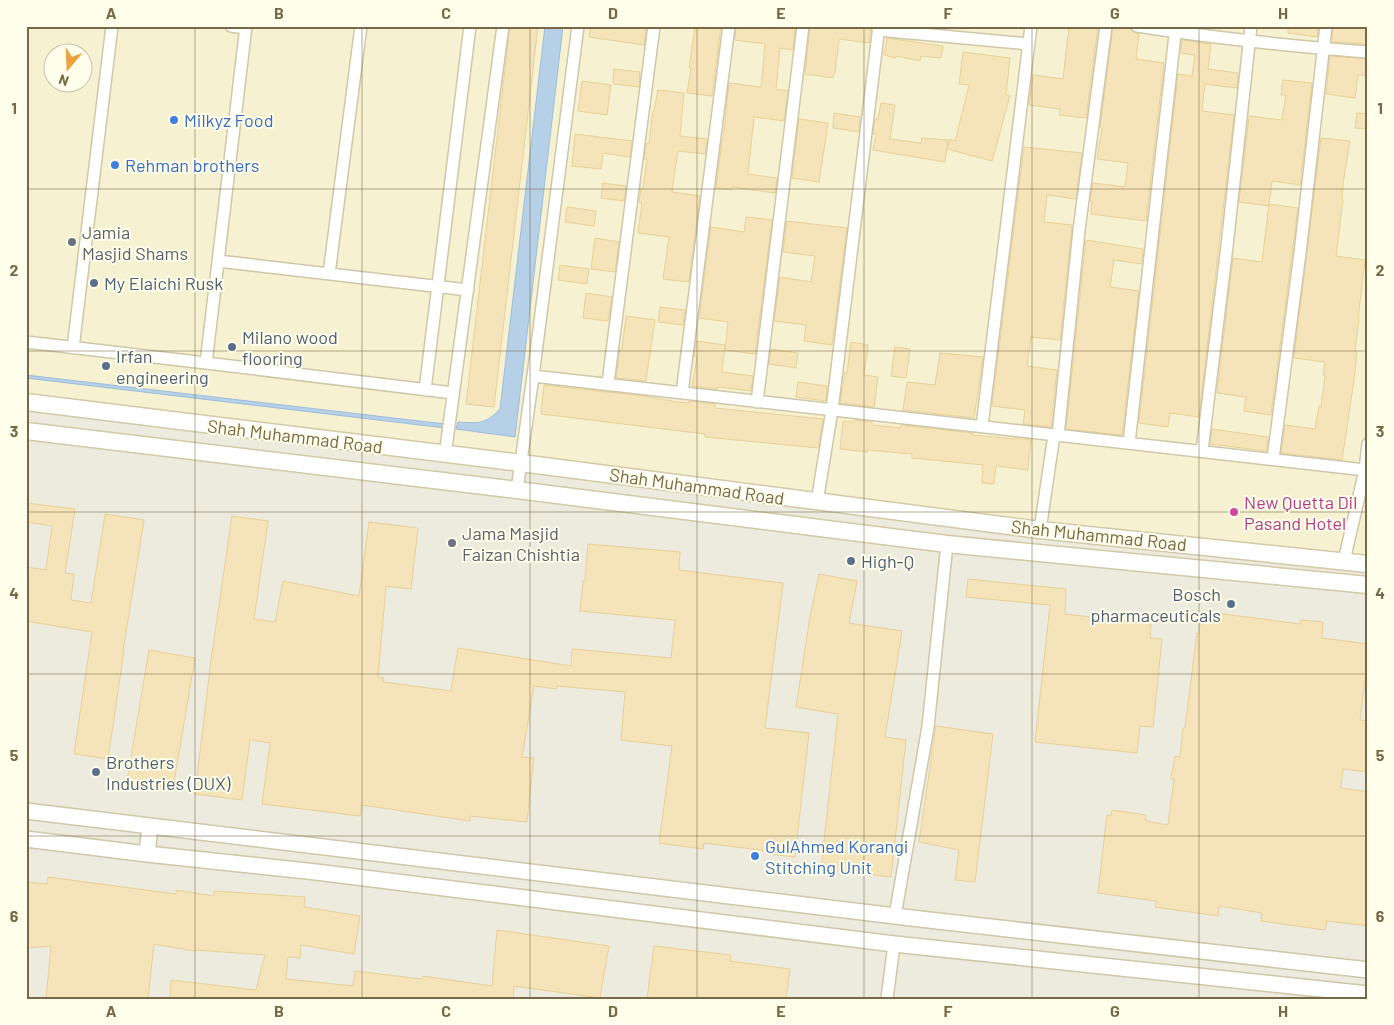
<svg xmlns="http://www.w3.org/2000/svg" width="1394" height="1025" font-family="Barlow,sans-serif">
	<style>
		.residential { fill: #f6f1d1; fill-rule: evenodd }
		.industrial { fill: #edeade }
		.water { fill: #b6d0e8; stroke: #9cbcdb }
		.building { fill: #f5e4b9; stroke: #e8d198 }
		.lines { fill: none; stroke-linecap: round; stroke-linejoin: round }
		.minor-casing { stroke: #cfc7a9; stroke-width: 14 }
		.tertiary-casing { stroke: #cfc7a9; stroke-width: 18 }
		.secondary-casing { stroke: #d3c9a6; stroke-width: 19 }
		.minor { stroke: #fff; stroke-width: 11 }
		.tertiary { stroke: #fff; stroke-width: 15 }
		.secondary { stroke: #fff; stroke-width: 16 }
		.grid { fill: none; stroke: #776847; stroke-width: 1; stroke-opacity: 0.55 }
		.shop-dot { fill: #3f7fe0; stroke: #fffeea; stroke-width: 2 }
		.worship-dot { fill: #6b7280; stroke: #fffeea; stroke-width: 2 }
		.service-dot { fill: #5c6f8a; stroke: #fffeea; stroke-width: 2 }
		.hotel-dot { fill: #d1479c; stroke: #fffeea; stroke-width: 2 }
		.labels { text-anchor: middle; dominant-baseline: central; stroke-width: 4; stroke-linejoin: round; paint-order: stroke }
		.shop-label { font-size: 18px; fill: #366cbe; stroke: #fffeea; text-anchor: start }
		.worship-label { font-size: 18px; fill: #5b616d; stroke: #fffeea; text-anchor: start }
		.service-label { font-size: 18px; fill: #4e5e75; stroke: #fffeea; text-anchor: start }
		.street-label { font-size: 18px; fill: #776847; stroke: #fffeea }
		.hotel-label { font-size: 18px; fill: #b23c85; stroke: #fffeea; text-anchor: start }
		.neatline { fill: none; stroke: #776847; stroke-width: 2 }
		.grid-label { font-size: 16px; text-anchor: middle; font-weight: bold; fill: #776847 }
	</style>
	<rect width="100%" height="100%" fill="#fefce3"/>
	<path class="residential" d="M26,26H1368V573L26,401ZM52,52H82V82H52Z"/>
	<path class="industrial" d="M26,409L1368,569V999H26Z"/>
	<path class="water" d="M545,26H563L515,437L456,429L458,422C478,423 485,425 500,409Z
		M26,375L445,424V428L26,378Z"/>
	<path class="building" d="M510,26H538L494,407L466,404Z
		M591,26H646L644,45L589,37Z
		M695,26H721L712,96L687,93L691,68H689Z
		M736,26L770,29V26H795L793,50L780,48L776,89L788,91L784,121L754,117L748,174L777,178L775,193L732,187V190L716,188L722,141H723L729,83L761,87L765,44L735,40Z
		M810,26H871L869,43L839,39L835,74H834L833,78L805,74Z
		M1069,26H1098L1086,118L1059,115L1060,109L1029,105L1033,75L1063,79Z
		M1113,26L1130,28L1133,32L1139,34L1136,59L1164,63L1146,221L1091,214L1092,201H1090L1093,183L1125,187L1128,163L1097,159L1102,128L1100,127L1101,120Z
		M1288,26H1318L1317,37L1288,33Z
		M1333,26H1368V44L1332,42Z
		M887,38L943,46L941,58L921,56L920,61L896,56V58L884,55Z
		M1182,40L1211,44L1208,69L1238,73L1237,88L1205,84L1202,111L1234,115L1199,417L1170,413L1168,427L1139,423L1178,74L1192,76L1195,55L1181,53Z
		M963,52L1010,58L1006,95L1010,96L992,161L947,149L950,139L955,141L969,85L959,84Z
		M1330,56L1368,59V76L1358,75L1355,98L1326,94Z
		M614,69L640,72L639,87L613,84Z
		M1283,80L1312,83L1300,185L1272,181L1269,206L1239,202L1249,117V116L1282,120L1286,95H1281Z
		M582,81L611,85L607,115L578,111Z
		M658,90L684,93L680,136L707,139L705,154L678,151L672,192L700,196L689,282L663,279L669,237L638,233L642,203H639L641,188H643L647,159H644L646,143L649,144L653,111H654Z
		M881,103L895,105L890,139L921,143L922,138L948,140L945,162L873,150L876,134H873L875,119H878Z
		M834,113L860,117L859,132L833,128Z
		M1357,113L1368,114V129L1355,128Z
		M799,119L828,123L819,182L792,178Z
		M575,134L632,141L630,157L603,153L601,169L572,166Z
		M1321,138L1350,141L1343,184L1342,199H1343L1336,256L1365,260L1358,319H1359L1355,352H1357L1354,380L1342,460L1281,453L1285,425L1315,429L1319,406L1321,407L1325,375H1323L1325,362L1294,358Z
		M1024,147L1082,153L1076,199L1047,195L1044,222L1072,225L1060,340L1031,337L1027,366L1057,370L1051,427L1023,424L1025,410L992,406Z
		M603,183L626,186L624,201L601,198Z
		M1269,204L1298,208L1271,415L1244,411L1246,397L1217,393L1233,258L1262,262Z
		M567,207L596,211L594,226L565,222Z
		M746,217L772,220L755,354L725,350L728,322L699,318L711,227L744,232Z
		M787,221L847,228L832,345L804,341L806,325L774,321L780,277L811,282L815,256L783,252Z
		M595,238L619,242L615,272L591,269Z
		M1086,240L1143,249L1142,264L1114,260L1110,287L1139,291L1122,435L1066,429Z
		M560,265L589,269L587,284L558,280Z
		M586,293L612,297L608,321L583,318Z
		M660,307L685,310L683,325L658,322Z
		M626,316L655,320L646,381L616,378L620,349H622Z
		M696,341L725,345L722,372L753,376L751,391L718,387L717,389L692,386L697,357L694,356Z
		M851,342L868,345L864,375L878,377L874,407L840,403L845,372L847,373Z
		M895,347L910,349L906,378L891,376Z
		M771,349L798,353L796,368L769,364Z
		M940,353L983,357L974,418L903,410L907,382L935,385Z
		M798,382L827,386L826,401L796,397Z
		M544,385L644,396L678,402L689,403V401L715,404V408L823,419L818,448L705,437V434L541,414Z
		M854,420L872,422V425L901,428V425L973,433L972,435L1015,439V438L1031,440L1028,470L996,466L994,484L982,483L983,465L912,458V454L867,450V452L840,449L843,421L853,422Z
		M1212,429L1268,437L1266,451L1210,444Z
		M26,503L75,509L65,573L74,574L71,600L91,603L105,514L144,520L123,651H124L108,759L74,754L92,632L26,621V567L46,570L52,526L26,522Z
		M232,516L268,521L254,619L275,622L283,581L359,596L369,522L418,528L411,589L386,586L378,677L384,678L383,682L451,691L458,648L571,666L572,649L671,658L675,620L580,611L583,581H585L588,544L680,552L679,570L783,583L765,728L809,733L795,857L768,854V851L704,843L703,849L659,843L672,746L621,740L625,692L557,686L556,689L534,686L522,757L534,758L527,822L470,816V821L362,805L360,816L262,804L270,743L250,740L242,800L195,794L211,660Z
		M819,574L857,581L849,623L902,631L885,737L906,740L891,877L821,869L838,714L796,707L810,617Z
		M968,579L1066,589L1065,614L1151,624L1150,638L1162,639L1153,727L1140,726L1137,753L1035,742L1050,605L966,597Z
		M1201,611L1300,624L1301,620L1323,622L1322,638L1368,644V672H1366L1360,720L1368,721V772L1343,769L1341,788L1368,792V926L1327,921L1325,930L1261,921L1262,913L1219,906L1218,916L1155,907L1156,901L1098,893L1107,815L1111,816L1112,810L1146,815V821L1168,825L1174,779H1171L1175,756L1180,757L1183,728H1185L1197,633L1199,634Z
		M149,650L195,658L173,788L127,781Z
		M936,726L993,734L975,882L955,880L959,850L919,842Z
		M48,877L176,894V890L214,896V891L305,897L304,907L360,916L354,954L301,945L300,958L288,957L286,979L353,986L355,971L422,979L423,976L492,986L497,930L609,946L600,998L514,986L513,999H170L171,980L256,990L265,955L194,950V951L154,944L148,999H46L51,946L26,948V882L47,884Z
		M654,946L731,955L730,961L790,969L786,999H647Z"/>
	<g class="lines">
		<g class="minor-casing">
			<path id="minor" d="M231,26L246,28
				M1137,26C1213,38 1290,46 1368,52
				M878,30L1029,44
				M218,261L468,290
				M329,274L361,26
				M26,342L206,363L453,393
				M73,348L112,26
				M206,363L246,26
				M533,376L1365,470
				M608,383L654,26
				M425,390L470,26
				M682,393L729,26
				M757,402L803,26
				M982,426L1031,26
				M1058,436L1079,230L1106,26
				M1129,443L1176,26
				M1202,451L1227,246L1251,26
				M445,455L503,26
				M1273,459L1300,253L1326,26
				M517,490L533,376L578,26
				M817,502L832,410L879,26
				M1040,530L1054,435
				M1344,561L1365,470L1368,444
				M895,916L928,727L947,544
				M887,999L894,944"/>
		</g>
		<g class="tertiary-casing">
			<path id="tertiary" d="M26,811L920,919L1368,970
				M26,839L147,854L316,872L894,944L1368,994
				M147,854L150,826"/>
		</g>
		<g class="secondary-casing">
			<path id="secondary" d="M26,402L521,463L1040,530L1368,564
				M26,431L517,490L947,544L1368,585"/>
		</g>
		<use href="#minor" class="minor"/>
		<use href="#tertiary" class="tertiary"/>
		<use href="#secondary" class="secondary"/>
	</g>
	<path class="grid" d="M195,26V999M362,26V999M530,26V999M697,26V999M864,26V999M1032,26V999M1199,26V999M26,189H1368M26,351H1368M26,512H1368M26,674H1368M26,836H1368"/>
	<g class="shop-dot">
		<circle cx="174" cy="120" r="5"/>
		<circle cx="115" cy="165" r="5"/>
		<circle cx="755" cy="856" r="5"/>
	</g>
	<g class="worship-dot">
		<circle cx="72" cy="242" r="5"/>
		<circle cx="452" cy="543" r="5"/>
	</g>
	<g class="service-dot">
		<circle cx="94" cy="283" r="5"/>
		<circle cx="232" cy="347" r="5"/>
		<circle cx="106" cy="366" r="5"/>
		<circle cx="851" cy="561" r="5"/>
		<circle cx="1231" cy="604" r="5"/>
		<circle cx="96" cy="772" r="5"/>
	</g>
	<circle class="hotel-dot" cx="1234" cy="512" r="5"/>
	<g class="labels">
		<g class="shop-label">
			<text x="184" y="120">Milkyz Food</text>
			<text x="125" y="165">Rehman brothers</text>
			<text x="765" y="846">GulAhmed Korangi<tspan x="765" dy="21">Stitching Unit</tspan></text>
		</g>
		<g class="worship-label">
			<text x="82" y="232">Jamia<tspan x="82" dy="21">Masjid Shams</tspan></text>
			<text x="462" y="533">Jama Masjid<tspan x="462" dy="21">Faizan Chishtia</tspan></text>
		</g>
		<g class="service-label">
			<text x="104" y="283">My Elaichi Rusk</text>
			<text x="242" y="337">Milano wood<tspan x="242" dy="21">flooring</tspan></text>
			<text x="116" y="356">Irfan<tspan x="116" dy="21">engineering</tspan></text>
			<text x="861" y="561">High-Q</text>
			<text x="1221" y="594" text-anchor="end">Bosch<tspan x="1221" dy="21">pharmaceuticals</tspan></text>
			<text x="106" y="762">Brothers<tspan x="106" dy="21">Industries (DUX)</tspan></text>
		</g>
		<g class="street-label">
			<text transform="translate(295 436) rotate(7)">Shah Muhammad Road</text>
			<text transform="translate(697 486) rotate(8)">Shah Muhammad Road</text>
			<text transform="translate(1099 535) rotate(6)">Shah Muhammad Road</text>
		</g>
		<g class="hotel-label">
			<text x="1244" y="502">New Quetta Dil<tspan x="1244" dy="21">Pasand Hotel</tspan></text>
		</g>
	</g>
	<rect width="1394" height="1025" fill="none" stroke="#fffeea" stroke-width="55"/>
	<g transform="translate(68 68) rotate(199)"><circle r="24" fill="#fffeea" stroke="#c9c2a9"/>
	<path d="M0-4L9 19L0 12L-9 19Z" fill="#efa141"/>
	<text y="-8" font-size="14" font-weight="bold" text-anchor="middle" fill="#776847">N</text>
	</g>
	<rect x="28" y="28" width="1338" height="970" class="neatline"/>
	<g class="grid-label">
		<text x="111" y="19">A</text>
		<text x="279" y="19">B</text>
		<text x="446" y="19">C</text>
		<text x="613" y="19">D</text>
		<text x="781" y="19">E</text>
		<text x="948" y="19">F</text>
		<text x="1115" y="19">G</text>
		<text x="1283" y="19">H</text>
		<text x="14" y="114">1</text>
		<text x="1380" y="114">1</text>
		<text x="14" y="276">2</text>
		<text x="1380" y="276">2</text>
		<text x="14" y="437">3</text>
		<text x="1380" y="437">3</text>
		<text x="14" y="599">4</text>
		<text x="1380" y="599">4</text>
		<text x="14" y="761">5</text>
		<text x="1380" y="761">5</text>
		<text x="14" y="922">6</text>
		<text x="1380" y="922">6</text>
		<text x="111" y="1017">A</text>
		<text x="279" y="1017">B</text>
		<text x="446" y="1017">C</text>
		<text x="613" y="1017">D</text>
		<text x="781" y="1017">E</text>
		<text x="948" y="1017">F</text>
		<text x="1115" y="1017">G</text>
		<text x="1283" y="1017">H</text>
	</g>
</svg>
